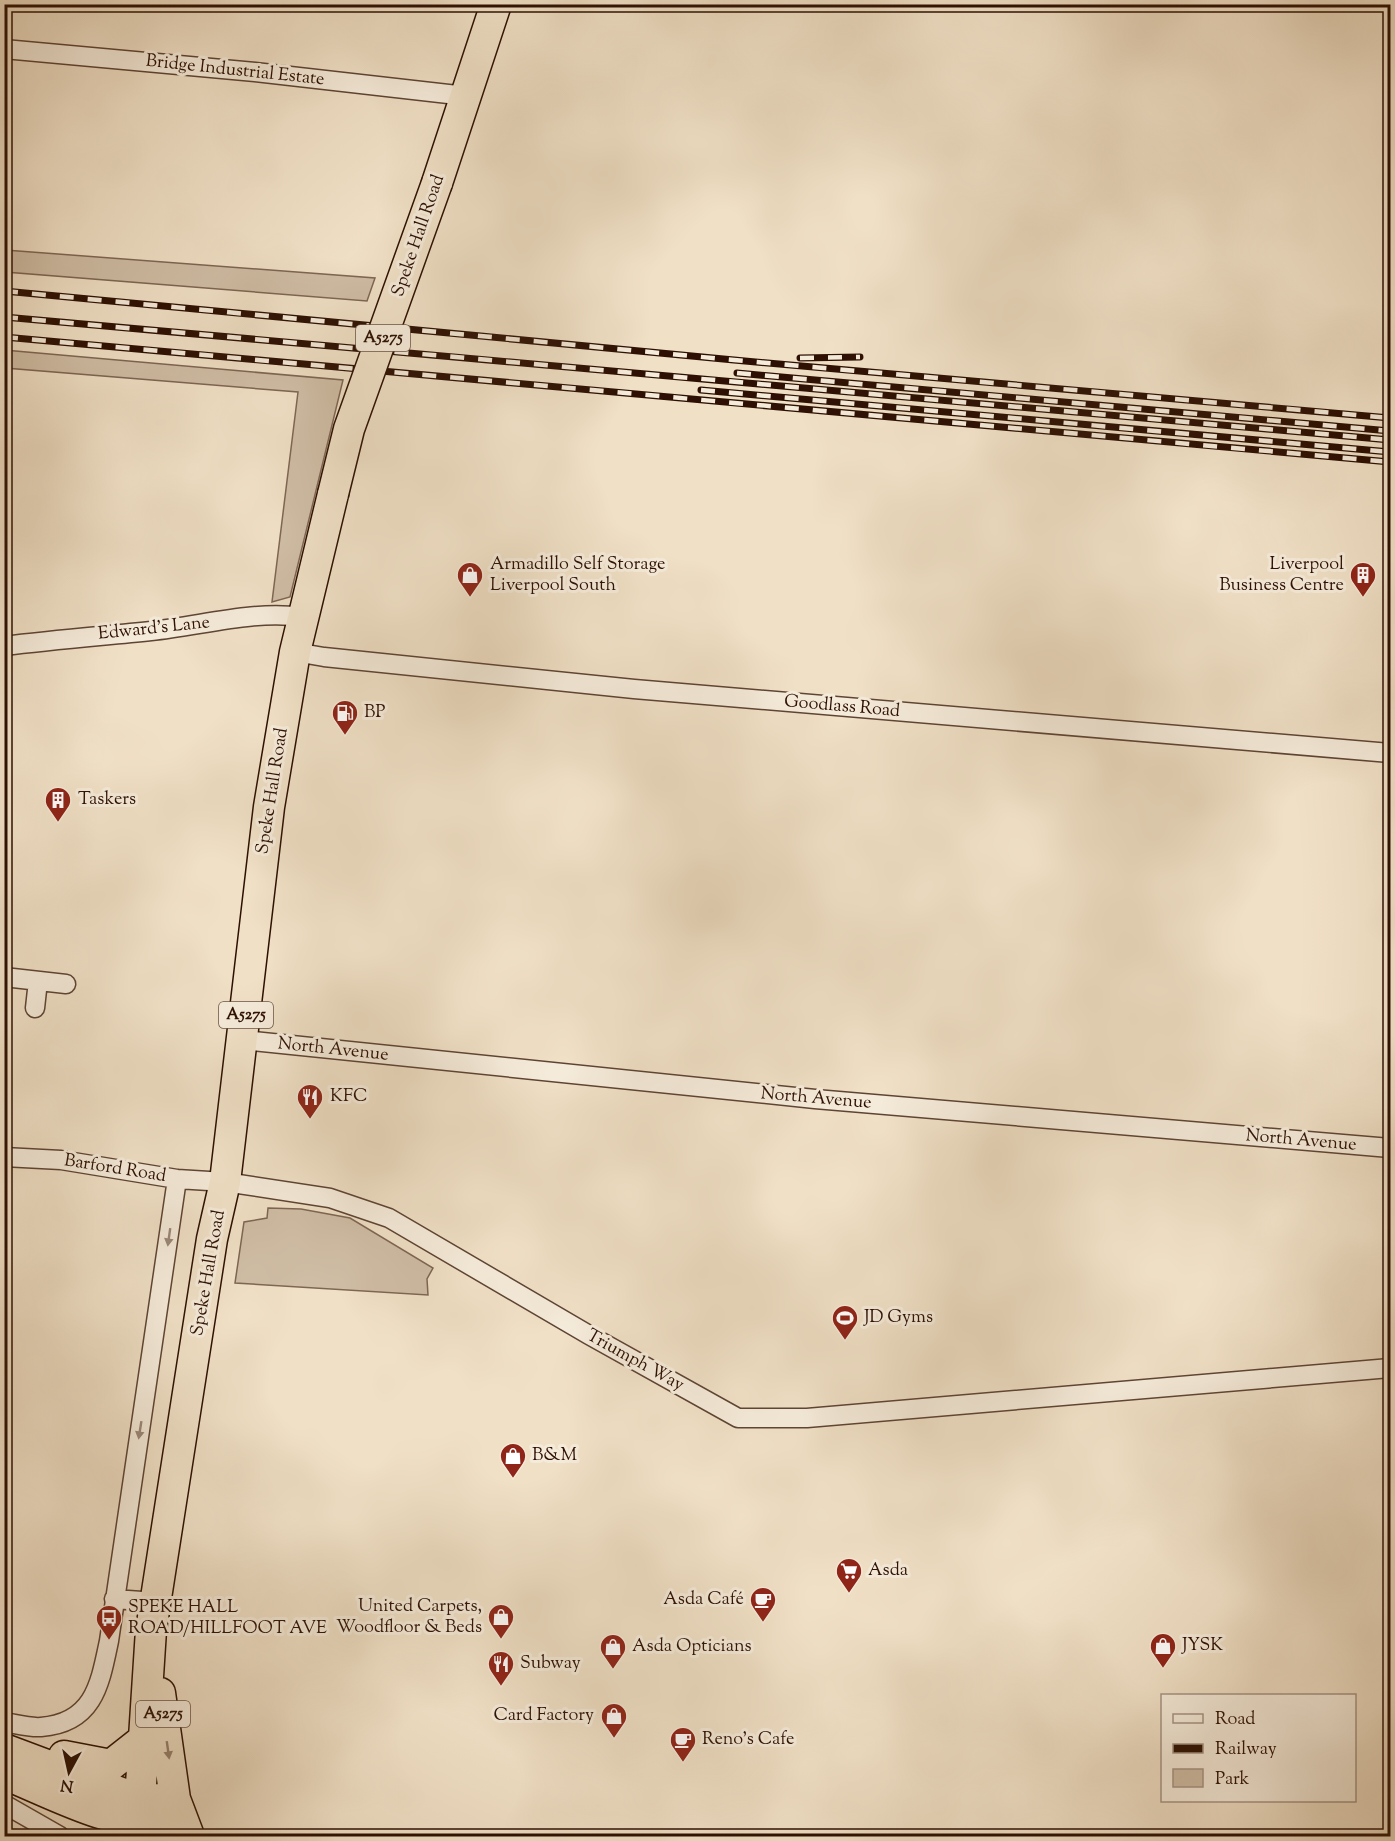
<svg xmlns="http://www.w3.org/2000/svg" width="1395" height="1841" font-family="'Sorts Mill Goudy',serif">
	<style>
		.green { fill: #cfbda5; stroke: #7e6654; stroke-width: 1.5 }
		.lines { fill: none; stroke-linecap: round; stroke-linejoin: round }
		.minor-casing { stroke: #5e4434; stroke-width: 21 }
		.trunk-casing { stroke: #2d1003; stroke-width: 33 }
		.minor { stroke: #f5ebda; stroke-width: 18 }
		.trunk { stroke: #f0e0c6; stroke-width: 30 }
		.rail-casing { stroke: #2d1003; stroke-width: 7 }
		.rail { stroke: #f5ebda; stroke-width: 4.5; stroke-dasharray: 14; stroke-linecap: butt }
		.trunk-bridge-casing { stroke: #2d1003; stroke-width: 33; stroke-linecap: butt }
		.trunk-bridge { stroke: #f0e0c6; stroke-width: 30 }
		.oneway { fill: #9b8879 }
		.oneway2 { fill: #98826e }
		.labels { text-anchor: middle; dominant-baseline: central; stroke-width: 6; stroke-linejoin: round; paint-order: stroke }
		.shield { fill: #f5ebda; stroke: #695244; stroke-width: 1.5 }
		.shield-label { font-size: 16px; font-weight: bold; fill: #2d1003 }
		.street-label { font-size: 18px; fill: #2d1003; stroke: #f5ebda }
		.poi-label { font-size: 18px; fill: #2d1003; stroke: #f5ebda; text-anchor: start }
	</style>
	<rect width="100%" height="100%" fill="#f0e0c6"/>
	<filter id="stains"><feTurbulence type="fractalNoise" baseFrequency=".00333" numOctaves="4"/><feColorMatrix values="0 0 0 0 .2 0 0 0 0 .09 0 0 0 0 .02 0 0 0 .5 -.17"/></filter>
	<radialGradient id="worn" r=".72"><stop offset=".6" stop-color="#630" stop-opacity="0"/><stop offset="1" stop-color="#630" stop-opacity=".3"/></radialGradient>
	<path class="green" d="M5,250L375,278L367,301L5,272Z
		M4,350L343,380L290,597L272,602L298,392L5,368Z
		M268,1208L301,1209L350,1218L433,1268L427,1279L428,1295L235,1283L244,1222L267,1218Z"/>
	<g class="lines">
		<g class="minor-casing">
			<path id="minor" d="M4,49L255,72L466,96
				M4,646C53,640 102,636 151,631C201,626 253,610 302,617
				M295,652L324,657L634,689L1390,753
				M4,977L66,984
				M35,1008L38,981
				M243,1040L815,1099L1390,1148
				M4,1157L61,1160L177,1179L225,1182L330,1198L389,1218L589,1335L738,1418H807L1390,1368
				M114,1599L156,1602
				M4,1722C16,1724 30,1728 41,1727C94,1723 100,1684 109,1641L177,1179
				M4,1804L60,1836"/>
		</g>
		<g class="trunk-casing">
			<path id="trunk" d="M437,183L496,4
				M160,1693L175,1799L189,1836
				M4,1749L140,1800L160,1799
				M64,1756L111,1765L144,1739
				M4,1774C54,1794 108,1825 163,1823
				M152,1836L140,1800L151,1630L212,1239L225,1182L269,807L295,652L333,494"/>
		</g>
		<use href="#minor" class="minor"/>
		<use href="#trunk" class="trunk"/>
		<g class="rail-casing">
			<path id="rail" d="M4,291L734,360L1390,418
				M4,317L1390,440
				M4,337L1390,462
				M800,358L860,357
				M737,373L1390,431
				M701,390L1390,452"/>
		</g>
		<use href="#rail" class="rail"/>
		<g class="trunk-bridge-casing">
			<path id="trunk-bridge" d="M333,494L349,429L437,183"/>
		</g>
		<use href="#trunk-bridge" class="trunk-bridge"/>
	</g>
	<defs><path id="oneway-solid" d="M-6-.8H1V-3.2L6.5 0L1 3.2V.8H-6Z" transform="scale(1.5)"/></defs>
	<g class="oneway">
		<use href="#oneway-solid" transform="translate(169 1237) rotate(98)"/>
		<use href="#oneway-solid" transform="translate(140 1430) rotate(99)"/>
	</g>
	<use class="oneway2" href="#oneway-solid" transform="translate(168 1750) rotate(82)"/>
	<defs>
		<g id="shop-pin" transform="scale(1.35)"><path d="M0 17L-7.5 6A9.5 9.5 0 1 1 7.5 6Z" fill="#8f2418" stroke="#f5ebda"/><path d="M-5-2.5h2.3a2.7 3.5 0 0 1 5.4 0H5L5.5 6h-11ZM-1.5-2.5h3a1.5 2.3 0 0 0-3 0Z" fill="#fff"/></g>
		<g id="building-pin" transform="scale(1.35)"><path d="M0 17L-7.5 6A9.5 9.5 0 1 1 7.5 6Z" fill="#8f2418" stroke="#f5ebda"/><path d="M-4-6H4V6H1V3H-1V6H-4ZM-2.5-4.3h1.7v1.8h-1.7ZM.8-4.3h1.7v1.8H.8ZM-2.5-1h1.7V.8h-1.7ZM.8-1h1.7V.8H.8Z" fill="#fff"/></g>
		<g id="fuel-pin" transform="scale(1.35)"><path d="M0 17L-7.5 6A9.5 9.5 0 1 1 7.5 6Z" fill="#8f2418" stroke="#f5ebda"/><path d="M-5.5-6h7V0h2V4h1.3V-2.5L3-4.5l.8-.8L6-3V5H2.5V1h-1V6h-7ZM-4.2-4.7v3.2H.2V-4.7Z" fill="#fff"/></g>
		<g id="restaurant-pin" transform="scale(1.35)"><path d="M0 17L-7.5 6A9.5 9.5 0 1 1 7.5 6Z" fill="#8f2418" stroke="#f5ebda"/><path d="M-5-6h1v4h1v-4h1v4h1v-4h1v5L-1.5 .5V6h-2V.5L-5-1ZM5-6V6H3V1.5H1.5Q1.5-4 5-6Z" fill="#fff"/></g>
		<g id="stadium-pin" transform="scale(1.35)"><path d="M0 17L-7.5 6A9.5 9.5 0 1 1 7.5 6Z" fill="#8f2418" stroke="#f5ebda"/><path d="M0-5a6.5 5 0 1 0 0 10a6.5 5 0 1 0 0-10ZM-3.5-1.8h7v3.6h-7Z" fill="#fff"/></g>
		<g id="supermarket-pin" transform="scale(1.35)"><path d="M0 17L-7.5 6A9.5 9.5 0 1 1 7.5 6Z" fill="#8f2418" stroke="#f5ebda"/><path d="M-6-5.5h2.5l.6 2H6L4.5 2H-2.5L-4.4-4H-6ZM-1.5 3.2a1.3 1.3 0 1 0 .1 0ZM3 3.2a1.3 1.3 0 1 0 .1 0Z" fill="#fff"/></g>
		<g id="cafe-pin" transform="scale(1.35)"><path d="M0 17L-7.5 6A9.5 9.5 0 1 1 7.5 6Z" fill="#8f2418" stroke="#f5ebda"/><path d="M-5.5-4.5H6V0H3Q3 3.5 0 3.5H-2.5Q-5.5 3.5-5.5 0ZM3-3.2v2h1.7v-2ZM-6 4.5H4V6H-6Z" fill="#fff"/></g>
		<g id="bus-pin" transform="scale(1.35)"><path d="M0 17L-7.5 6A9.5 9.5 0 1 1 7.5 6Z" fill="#8f2418" stroke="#f5ebda"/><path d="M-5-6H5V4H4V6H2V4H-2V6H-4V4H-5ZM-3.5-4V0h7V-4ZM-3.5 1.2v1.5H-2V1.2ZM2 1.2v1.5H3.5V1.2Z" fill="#fff"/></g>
	</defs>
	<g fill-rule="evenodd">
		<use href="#shop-pin" x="470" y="575"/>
		<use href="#building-pin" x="1363" y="575"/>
		<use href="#fuel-pin" x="345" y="713"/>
		<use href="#building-pin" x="58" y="800"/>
		<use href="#restaurant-pin" x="310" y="1097"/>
		<use href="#stadium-pin" x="845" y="1318"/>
		<use href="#shop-pin" x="513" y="1456"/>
		<use href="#supermarket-pin" x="849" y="1571"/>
		<use href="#cafe-pin" x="763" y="1600"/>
		<use href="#shop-pin" x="501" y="1617"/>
		<use href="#bus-pin" x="109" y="1618"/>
		<use href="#shop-pin" x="1163" y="1646"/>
		<use href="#shop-pin" x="613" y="1647"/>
		<use href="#restaurant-pin" x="501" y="1664"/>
		<use href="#shop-pin" x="614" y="1716"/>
		<use href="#cafe-pin" x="683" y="1740"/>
	</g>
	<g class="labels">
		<g class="shield">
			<rect x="356" y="325" width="54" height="26" rx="4.5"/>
			<rect x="219" y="1002" width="54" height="26" rx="4.5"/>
			<rect x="136" y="1701" width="54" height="26" rx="4.5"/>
		</g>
		<g class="shield-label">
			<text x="383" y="338">A5275</text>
			<text x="246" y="1015">A5275</text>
			<text x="163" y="1714">A5275</text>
		</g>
		<g class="street-label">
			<text transform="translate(235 71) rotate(6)">Bridge Industrial Estate</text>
			<text transform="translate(419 236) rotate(-71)">Speke Hall Road</text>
			<text transform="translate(154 629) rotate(-6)">Edward's Lane</text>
			<text transform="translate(842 707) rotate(5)">Goodlass Road</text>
			<text transform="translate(273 791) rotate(-81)">Speke Hall Road</text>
			<text transform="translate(333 1050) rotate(6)">North Avenue</text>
			<text transform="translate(816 1099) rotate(5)">North Avenue</text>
			<text transform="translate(1301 1141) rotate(5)">North Avenue</text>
			<text transform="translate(115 1169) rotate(9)">Barford Road</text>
			<text transform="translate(209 1273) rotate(-80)">Speke Hall Road</text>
			<text transform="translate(635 1361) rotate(29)">Triumph Way</text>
		</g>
		<g class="poi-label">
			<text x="490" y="565">Armadillo Self Storage<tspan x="490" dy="21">Liverpool South</tspan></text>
			<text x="1344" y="565" text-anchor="end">Liverpool<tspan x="1344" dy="21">Business Centre</tspan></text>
			<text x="364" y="713">BP</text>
			<text x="78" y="800">Taskers</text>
			<text x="330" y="1097">KFC</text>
			<text x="864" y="1318">JD Gyms</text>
			<text x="532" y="1456">B&amp;M</text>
			<text x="868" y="1571">Asda</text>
			<text x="744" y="1600" text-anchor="end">Asda Café</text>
			<text x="482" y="1607" text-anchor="end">United Carpets,<tspan x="482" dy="21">Woodfloor &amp; Beds</tspan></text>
			<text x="128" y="1608">SPEKE HALL<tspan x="128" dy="21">ROAD/HILLFOOT AVE</tspan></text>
			<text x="1182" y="1646">JYSK</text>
			<text x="632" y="1647">Asda Opticians</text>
			<text x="520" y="1664">Subway</text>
			<text x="594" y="1716" text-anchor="end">Card Factory</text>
			<text x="702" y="1740">Reno's Cafe</text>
		</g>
	</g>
	<rect width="1395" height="1841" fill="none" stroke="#f0e0c6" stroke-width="24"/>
	<rect x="6" y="6" width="1383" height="1829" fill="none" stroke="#2d1003" stroke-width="3"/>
	<rect x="12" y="12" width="1371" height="1817" fill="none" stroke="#2d1003" stroke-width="1.5"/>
	<rect x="1161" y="1694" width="195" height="108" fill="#f5ebda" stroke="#a59384" stroke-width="1.5"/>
	<rect x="1173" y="1714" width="30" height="9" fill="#f5ebda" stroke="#a59384" stroke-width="1.5"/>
	<text x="1215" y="1724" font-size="18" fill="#2d1003">Road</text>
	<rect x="1173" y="1744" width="30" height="9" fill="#2d1003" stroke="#a59384" stroke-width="1.5"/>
	<text x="1215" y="1754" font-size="18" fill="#2d1003">Railway</text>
	<rect x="1173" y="1769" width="30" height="18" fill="#cfbda5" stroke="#a59384" stroke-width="1.5"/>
	<text x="1215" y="1784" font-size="18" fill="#2d1003">Park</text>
	<g transform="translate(69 1772) rotate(188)" stroke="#f5ebda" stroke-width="4.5" paint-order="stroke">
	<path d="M0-4.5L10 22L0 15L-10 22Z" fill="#2d1003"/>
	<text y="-9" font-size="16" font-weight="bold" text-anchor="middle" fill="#2d1003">N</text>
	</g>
	<rect width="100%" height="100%" filter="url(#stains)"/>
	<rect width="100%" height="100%" fill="url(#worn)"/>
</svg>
